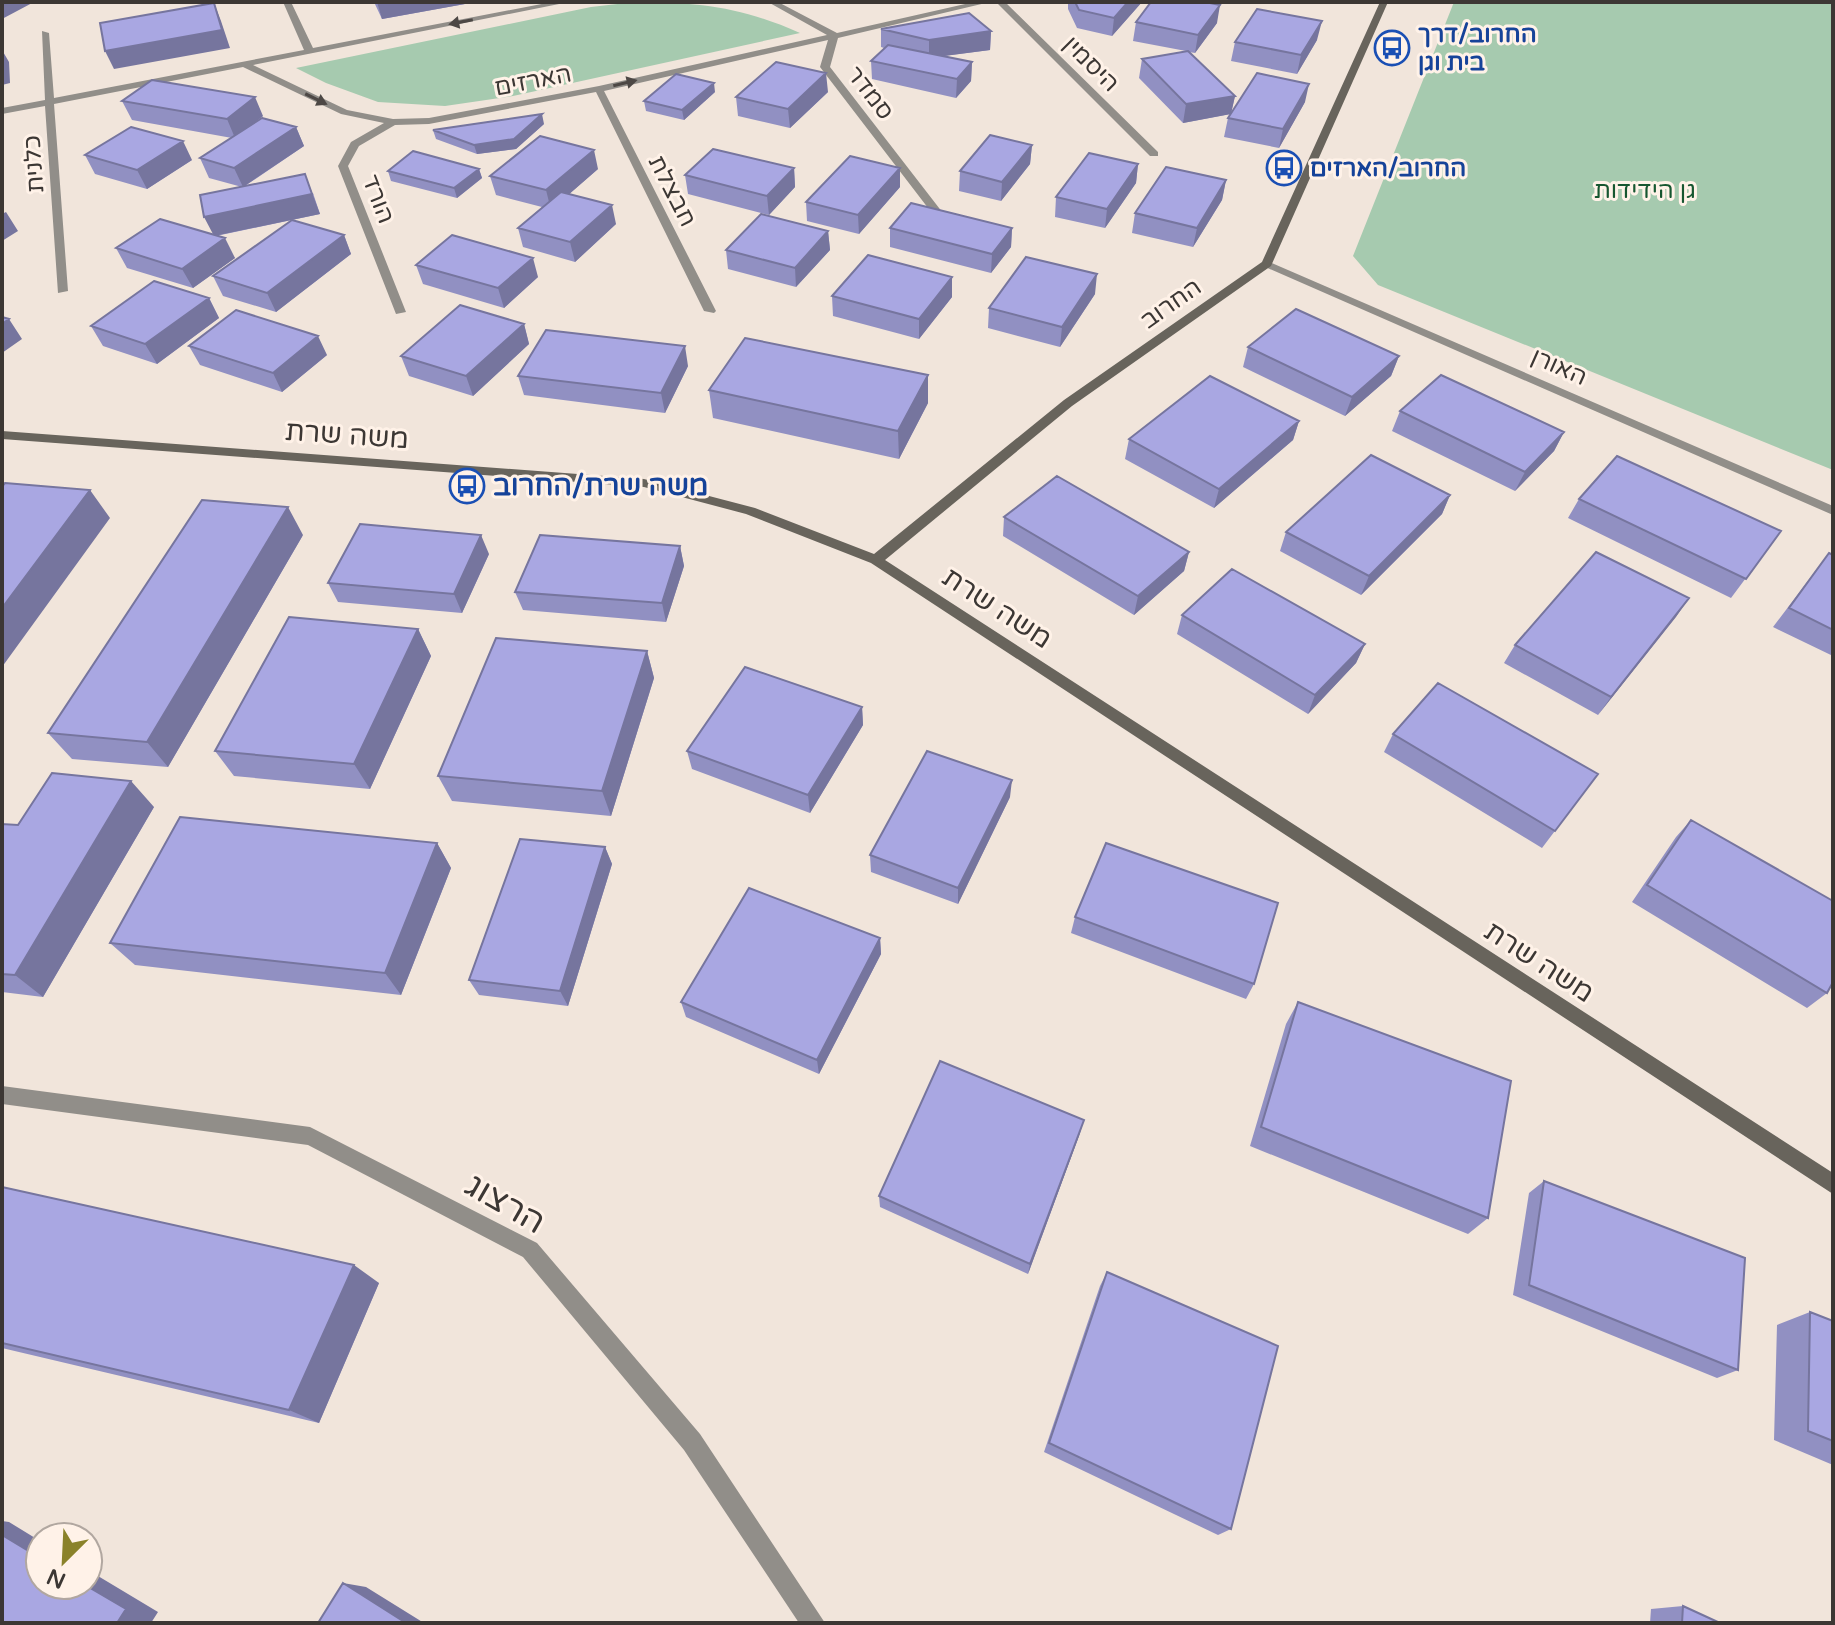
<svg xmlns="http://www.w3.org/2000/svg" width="1835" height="1625" font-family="'Varela Round',Heebo,sans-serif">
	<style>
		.green { fill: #a6caaf }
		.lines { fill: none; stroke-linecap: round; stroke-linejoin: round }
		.street { fill: #918e89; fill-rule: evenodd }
		.secondary { fill: #68645c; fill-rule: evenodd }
		.wall { fill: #9190c2 }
		.shaded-wall { fill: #76759e }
		.building { fill: #a9a7e2; stroke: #76759e; stroke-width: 2 }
		.oneway { fill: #4d4845 }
		.labels { text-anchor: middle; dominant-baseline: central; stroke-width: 6; stroke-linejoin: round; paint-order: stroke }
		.far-transit-label { font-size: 24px; font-weight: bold; fill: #164399; stroke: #fff2e8; text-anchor: start }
		.far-street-label { font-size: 24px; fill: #3c3734; stroke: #fff2e8 }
		.far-park-label { font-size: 24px; fill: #165630; stroke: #fff2e8 }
		.street-label { font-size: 28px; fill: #3c3734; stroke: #fff2e8 }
		.transit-label { font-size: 28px; font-weight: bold; fill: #164399; stroke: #fff2e8; text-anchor: start }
		.near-street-label { font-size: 34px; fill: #3c3734; stroke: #fff2e8 }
	</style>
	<rect width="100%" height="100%" fill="#f1e5db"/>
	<path class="green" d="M635,2C698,2 742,7 800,33L513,96L445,106L378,102L326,83L296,68L591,7Z
		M1454,2H1833V470L1378,285L1353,256Z"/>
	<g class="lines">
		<path class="street" d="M283,2H291L313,48L552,2H569L253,65L347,110L393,119L429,118L599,86L827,35L768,2H778L837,33L974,2H990L838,38L830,67L946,217V221H938L820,67L828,40L604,91L716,311L714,313L704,311L596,92L429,124L395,125L359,146L348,166L406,312L396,314L338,166L351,142L384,123L341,114L243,67L54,104L68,291L58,293L45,106L2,114V108L45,100L42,31L49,33L54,98L304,50Z
			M996,2H1005L1158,152V156H1150Z
			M1267,261L1833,506V515L1263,266L1262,264Z
			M2,1086L310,1127L537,1243L700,1434L825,1623H799L684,1450L523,1257L308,1145L2,1104Z"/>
		<path class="secondary" d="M1380,2H1388L1271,266L1072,406L885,560L1833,1173V1194L871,563L746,514L644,487L2,439V431L644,479L755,508L874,554L1064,400L1262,262Z"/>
	</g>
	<path class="wall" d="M374,2H476L382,19Z
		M1068,2H1142L1112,36L1077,28L1068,9Z
		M1136,22L1217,23L1195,53L1189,52L1235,96L1231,113L1305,102L1279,148L1224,137L1228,118L1230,114L1183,123L1139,78L1142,59L1186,51L1133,41Z
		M881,29L991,31L990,50L943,56L972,62L971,81L956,98L872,79L871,61L884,48L881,47Z
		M1317,40L1297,74L1231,61L1235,42Z
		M715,92L684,120L646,111L644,101Z
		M828,92L790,128L738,116L736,97Z
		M122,101L263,116L250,126L296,127L304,146L245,186L313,193L320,214L216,236L235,258L193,288L127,268L116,248L213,235L242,187L209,178L200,158L232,138L132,120Z
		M544,124L516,149L477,154L436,139L433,130Z
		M1032,145L1030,164L1001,201L959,191L960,171Z
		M85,155L192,160L147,189L95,174Z
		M1138,164L1136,183L1105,228L1055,217L1056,197Z
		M794,168L795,187L769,215L688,194L685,175Z
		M479,169L482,178L457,198L391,181L388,171Z
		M598,169L569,194L616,224L575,262L523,247L518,228L542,207L496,195L490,176Z
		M1226,180L1222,200L1193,247L1132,233L1135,213Z
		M900,187L859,234L807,221L806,202Z
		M890,228H1012L1011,247L991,273L890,247Z
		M828,231L830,250L796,287L728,269L726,250Z
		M344,235L351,254L276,312L223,296L213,276Z
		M416,265L538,277L504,308L423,284Z
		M952,277V297L919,339L833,316L832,296Z
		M1095,294L1060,347L988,328L989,308Z
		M209,298L219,318L157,364L103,346L91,326Z
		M524,324L529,344L473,396L409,376L401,356Z
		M189,346L327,355L282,392L200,365Z
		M1248,347L1399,356L1391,376L1345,416L1243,367Z
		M688,366L665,413L524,395L518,376Z
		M928,375V403L899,459L713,418L709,390Z
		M1400,411L1564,432L1554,451L1515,491L1392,431Z
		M1299,421L1293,440L1214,508L1125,459L1129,439Z
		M1450,495L1442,514L1361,595L1280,551L1286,532Z
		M1579,499L1781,531L1731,598L1568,518Z
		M1004,517L1189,552L1184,571L1134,615L1003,536Z
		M303,535L168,767L72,759L48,733Z
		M680,546L684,566L666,622L523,610L515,592Z
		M1829,553L1833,555V656L1773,627Z
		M489,554L462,613L338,602L328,583Z
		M1689,598L1598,715L1504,663L1515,645Z
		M1182,615L1365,644L1356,663L1308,714L1177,634Z
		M418,629L431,656L370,789L234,776L215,751Z
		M647,651L654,678L611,816L452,801L438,776Z
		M862,707L863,725L810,813L692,769L687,751Z
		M1393,734L1598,774L1542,848L1384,752Z
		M1010,797L958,904L871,872L870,855Z
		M154,807L43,997L2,992V824L18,825Z
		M1691,820L1827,993L1807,1008L1632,902L1676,837Z
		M437,843L451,868L401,995L135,965L110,943Z
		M605,847L612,864L568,1006L479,995L469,980Z
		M1075,917L1254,984L1246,999L1071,933Z
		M880,938L881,954L819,1074L686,1017L681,1002Z
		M1298,1002L1488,1218L1468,1234L1250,1146L1286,1024Z
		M1080,1133L1028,1274L880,1207L879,1196Z
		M1544,1181L1738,1370L1717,1378L1513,1295L1529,1193Z
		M2,1187L379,1283L319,1423L2,1348Z
		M1107,1272L1231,1529L1218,1535L1044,1452L1100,1286Z
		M1810,1312L1833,1321V1465L1774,1440L1777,1325Z
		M1683,1606L1720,1623H1650L1651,1609Z"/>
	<path class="shaded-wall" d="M2,2H34L2,19Z
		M377,2H476L382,19Z
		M1128,2H1142L1112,36L1114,18Z
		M214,3L221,21L230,48L114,69L105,51Z
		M1220,5L1217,23L1195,53L1198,35Z
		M1322,21L1317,40L1297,74L1301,55Z
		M991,31L990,50L929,58V40Z
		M2,50L9,62L10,83L2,85Z
		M972,62L971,81L956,98L957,79Z
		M826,73L828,92L790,128L788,109Z
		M714,83L715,92L684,120L682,110Z
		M1309,84L1305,102L1279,148L1283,129Z
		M1235,96L1231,114L1183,123L1186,104Z
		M255,97L263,116L235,138L227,119Z
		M542,114L544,124L516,149L477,154L474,145Z
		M296,127L304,146L243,187L234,168Z
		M183,141L192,160L147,189L137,170Z
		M1032,145L1030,164L1001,201L1002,182Z
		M594,150L598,169L551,210L546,190Z
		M1138,164L1136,183L1105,228L1107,209Z
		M794,168L795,187L769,215L767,196Z
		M900,168V187L859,234L858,215Z
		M479,169L482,178L457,198L454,188Z
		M305,174L320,214L214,236L204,217Z
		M1226,180L1222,200L1193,247L1197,228Z
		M612,205L616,224L575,262L570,242Z
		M6,212L18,231L2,241V214Z
		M1012,228L1011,247L991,273L992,254Z
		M828,231L830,250L796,287L795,268Z
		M344,235L351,254L276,312L267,293Z
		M225,238L235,258L193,288L182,269Z
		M533,258L538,277L504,308L498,288Z
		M1097,274L1095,294L1060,347L1062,327Z
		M952,277V297L919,339V319Z
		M209,298L219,318L157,364L145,344Z
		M9,319L22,339L2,353V324Z
		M524,324L529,344L473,396L466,376Z
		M318,336L327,355L282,392L273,373Z
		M685,346L688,366L665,413L661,393Z
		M1399,356L1391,376L1345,416L1352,397Z
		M928,375V403L899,459L898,431Z
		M1299,421L1293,440L1214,508L1219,489Z
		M1564,432L1554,451L1515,491L1525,472Z
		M90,490L110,518L2,667V608Z
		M1450,495L1442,514L1361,595L1369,576Z
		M288,507L303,535L168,767L147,742Z
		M481,535L489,554L462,613L454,594Z
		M680,546L684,566L666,622L662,603Z
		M1189,552L1184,571L1134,615L1138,596Z
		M1689,598L1676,617L1598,715L1611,697Z
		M418,629L431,656L370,789L354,764Z
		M1365,644L1356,663L1308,714L1315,695Z
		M647,651L654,678L611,816L602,791Z
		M862,707L863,725L810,813L808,795Z
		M1012,780L1010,797L958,904V888Z
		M131,781L154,807L43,997L15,975Z
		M437,843L451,868L401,995L385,973Z
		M605,847L612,864L568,1006L560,991Z
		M880,938L881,954L819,1074L817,1060Z
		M1084,1120L1080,1133L1028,1274L1030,1264Z
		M354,1265L379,1283L319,1423L289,1410Z
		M2,1521L9,1522L40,1541V1558L2,1535Z
		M88,1570L158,1612L151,1623H117L85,1585H88Z
		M343,1583L366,1587L424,1623H406Z"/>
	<path class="building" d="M1075,2H1128L1114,18L1079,10Z
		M1151,2H1205L1220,5L1198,35L1136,22Z
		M214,3L222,30L105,51L100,23Z
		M1257,9L1322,21L1301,55L1235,42Z
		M969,13L991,31L929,40L881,29Z
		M888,45L972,62L957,79L871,61Z
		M1188,51L1235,96L1186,104L1142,59Z
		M776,62L826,73L788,109L736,97Z
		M1257,73L1309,84L1283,129L1228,118Z
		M676,74L714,83L682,110L644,101Z
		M152,80L255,97L227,119L122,101Z
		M542,114L514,139L474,145L433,130Z
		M262,118L296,127L234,168L200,158Z
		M131,127L183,141L137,170L85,155Z
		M990,135L1032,145L1002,182L960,171Z
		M540,136L594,150L546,190L490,176Z
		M713,149L794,168L767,196L685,175Z
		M413,151L479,169L454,188L388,171Z
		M1089,153L1138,164L1107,209L1056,197Z
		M850,156L900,168L858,215L806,202Z
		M1166,167L1226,180L1197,228L1135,213Z
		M305,174L312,194L204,217L200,195Z
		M561,192L612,205L570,242L518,228Z
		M911,203L1012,228L992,254L890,228Z
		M761,214L828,231L795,268L726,250Z
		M160,219L225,238L182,269L116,248Z
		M292,220L344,235L267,293L213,276Z
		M452,235L533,258L498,288L416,265Z
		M868,255L952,277L919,319L832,296Z
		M1026,257L1097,274L1062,327L989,308Z
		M154,281L209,298L145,344L91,326Z
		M460,305L524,324L466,376L401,356Z
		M1296,309L1399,356L1352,397L1248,347Z
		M236,310L318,336L273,373L189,346Z
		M2,317L9,319L2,324Z
		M546,330L685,346L661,393L518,376Z
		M745,338L928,375L898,431L709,390Z
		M1441,375L1564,432L1525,472L1400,411Z
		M1210,376L1299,421L1219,489L1129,439Z
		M1371,455L1450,495L1369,576L1286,532Z
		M1617,456L1781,531L1746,579L1579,499Z
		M1057,476L1189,552L1138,596L1004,517Z
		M5,483L90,490L2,608V487Z
		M202,500L288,507L147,742L48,733Z
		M360,524L481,535L454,594L328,583Z
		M540,535L680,546L662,603L515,592Z
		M1596,552L1689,598L1611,697L1515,645Z
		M1829,553L1833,555V630L1789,608Z
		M1232,569L1365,644L1315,695L1182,615Z
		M289,617L418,629L354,764L215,751Z
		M496,638L647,651L602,791L438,776Z
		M745,667L862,707L808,795L687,751Z
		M1438,683L1598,774L1555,831L1393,734Z
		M927,751L1012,780L958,888L870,855Z
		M52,773L131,781L15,975L2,974V824L18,825Z
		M180,817L437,843L385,973L110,943Z
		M1691,820L1833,901V982L1827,993L1647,885Z
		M520,839L605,847L560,991L469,980Z
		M1106,843L1278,903L1254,984L1075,917Z
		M749,888L880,938L817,1060L681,1002Z
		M1298,1002L1511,1081L1488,1218L1261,1127Z
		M940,1061L1084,1120L1030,1264L879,1196Z
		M1544,1181L1745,1258L1738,1370L1529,1285Z
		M2,1187L354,1265L289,1410L2,1343Z
		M1107,1272L1278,1346L1231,1529L1049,1443Z
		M1810,1312L1833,1321V1441L1808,1431Z
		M2,1535L40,1558V1585H85L126,1609L117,1623H2Z
		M343,1583L406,1623H318Z
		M1683,1606L1720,1623H1682Z"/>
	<defs><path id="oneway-solid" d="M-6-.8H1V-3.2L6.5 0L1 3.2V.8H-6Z" transform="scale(2)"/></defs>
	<g class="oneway">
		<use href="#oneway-solid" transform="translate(461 22) rotate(169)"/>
		<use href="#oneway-solid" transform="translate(625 83) rotate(-13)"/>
		<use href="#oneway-solid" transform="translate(316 99) rotate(26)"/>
	</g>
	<defs>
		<g id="bus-ring" transform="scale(1.8)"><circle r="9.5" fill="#fff2e8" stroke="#1a4fb4" stroke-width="1.5"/><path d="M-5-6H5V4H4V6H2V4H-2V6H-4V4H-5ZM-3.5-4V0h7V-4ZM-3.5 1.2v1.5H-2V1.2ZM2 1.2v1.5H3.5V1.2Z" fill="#1a4fb4"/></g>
	</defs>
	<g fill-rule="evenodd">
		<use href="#bus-ring" x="1392" y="48"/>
		<use href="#bus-ring" x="1284" y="168"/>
		<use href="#bus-ring" x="467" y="486"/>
	</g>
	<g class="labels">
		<g class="far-transit-label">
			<text x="1418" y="34">החרוב/דרך<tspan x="1418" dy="28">בית וגן</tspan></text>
			<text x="1310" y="168">החרוב/הארזים</text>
		</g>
		<g class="far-street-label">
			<text transform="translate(1091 64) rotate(45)">היסמין</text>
			<text transform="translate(533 81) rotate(-11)">הארזים</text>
			<text transform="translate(870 93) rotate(52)">סמדר</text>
			<text transform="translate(34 164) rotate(-94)">כלנית</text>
			<text transform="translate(672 191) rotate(63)">חבצלת</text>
			<text transform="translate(378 199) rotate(69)">הורד</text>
			<text transform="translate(1171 304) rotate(-35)">החרוב</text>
			<text transform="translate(1559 367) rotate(24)">האורן</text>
		</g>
		<g class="far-park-label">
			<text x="1645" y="190">גן הידידות</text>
		</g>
		<g class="street-label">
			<text transform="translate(347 435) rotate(4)">משה שרת</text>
			<text transform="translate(997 608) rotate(33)">משה שרת</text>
			<text transform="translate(1539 962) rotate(33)">משה שרת</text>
		</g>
		<g class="transit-label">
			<text x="493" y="486">משה שרת/החרוב</text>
		</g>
		<g class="near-street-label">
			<text transform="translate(505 1204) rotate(30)">הרצוג</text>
		</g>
	</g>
	<rect width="1835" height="1625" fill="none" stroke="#3c3734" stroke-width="8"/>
	<g transform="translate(64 1561) rotate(204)"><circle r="38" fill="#fff2e8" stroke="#b1a7a0" stroke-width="2"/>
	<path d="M0-6L14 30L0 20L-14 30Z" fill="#8a822a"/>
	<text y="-12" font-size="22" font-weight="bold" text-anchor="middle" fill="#3c3734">N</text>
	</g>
</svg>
